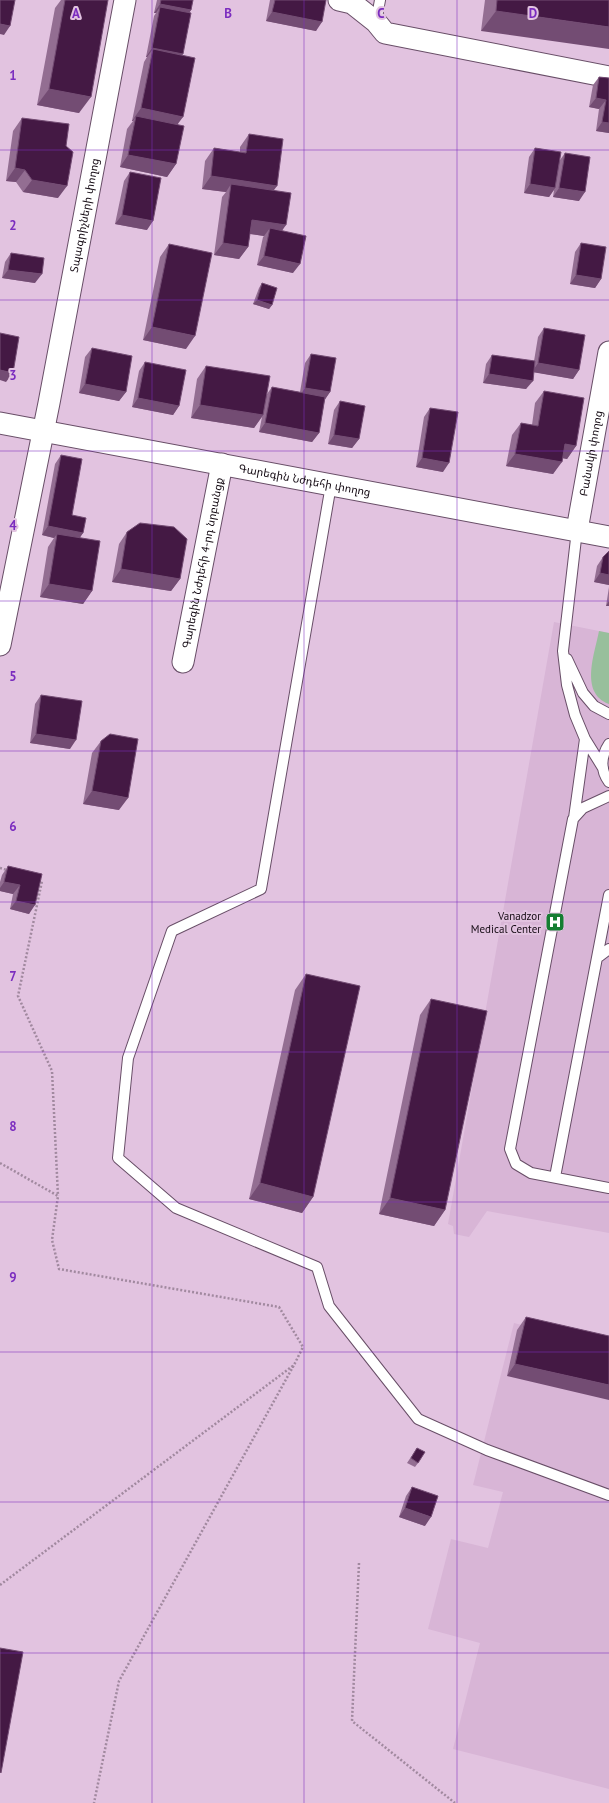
<svg xmlns="http://www.w3.org/2000/svg" width="609" height="1803" font-family="'PT Sans','Noto Sans Armenian',sans-serif">
	<style>
		.built { fill: #d8b5d6 }
		.green { fill: #98bf9c }
		.lines { fill: none; stroke-linecap: round; stroke-linejoin: round }
		.lane-casing { stroke: #684e67; stroke-width: 12 }
		.street-casing { stroke: #684e67; stroke-width: 23 }
		.path { stroke: #a1899f; stroke-width: 2.5; stroke-dasharray: 2 2; stroke-linecap: butt }
		.lane { stroke: #fff; stroke-width: 10 }
		.street { stroke: #fff; stroke-width: 21 }
		.wall { fill: #936e92 }
		.shaded-wall { fill: #734c73 }
		.building { fill: #441944; stroke: #734c73 }
		.grid { fill: none; stroke: #7b2cbf; stroke-width: 1; stroke-opacity: 0.55 }
		.labels { text-anchor: middle; dominant-baseline: central; stroke-width: 4; stroke-linejoin: round; paint-order: stroke }
		.street-label { font-size: 11px; fill: #140a13; stroke: #e2c3e0 }
		.poi-label { font-size: 11px; fill: #140a13; stroke: #e2c3e0; text-anchor: end }
		.grid-label { font-size: 13px; text-anchor: middle; font-weight: bold; fill: #7b2cbf; stroke: #e2c3e0; stroke-width: 4; stroke-linejoin: round; paint-order: stroke }
	</style>
	<rect width="100%" height="100%" fill="#e2c3e0"/>
	<path class="built" d="M554,622L609,633V1233L487,1211L469,1237L454,1234L453,1226L448,1224Z
		M514,1323L609,1348V1789L453,1749L480,1643L428,1629L451,1539L488,1548L503,1492L473,1485Z"/>
	<path class="green" d="M599,631L609,633V704C579,693 595,653 599,631Z"/>
	<g class="lines">
		<g class="lane-casing">
			<path id="lane" d="M376,22L380,0
				M331,485L261,889L172,931L128,1058L118,1158L176,1208L317,1267L329,1306L418,1419L487,1450L609,1495
				M577,530L563,651L567,685L575,715L585,739L603,768
				M567,659L583,693L594,706L609,714
				M609,744C601,756 600,770 609,782
				M609,796L583,808L573,819L510,1149L516,1164L531,1173L609,1188
				M574,818L585,739
				M597,958L609,949
				M555,1177L609,895"/>
		</g>
		<g class="street-casing">
			<g id="street">
				<path d="M339,0L352,3L376,22L385,33L609,77"/>
				<path id="s1" d="M0,423L609,537"/>
				<path id="s2" d="M577,530L609,352"/>
				<path id="s3" d="M0,645L49,403L125,0"/>
				<path id="s4" d="M183,662L222,464"/>
			</g>
		</g>
		<path class="path" d="M0,868L7,870
			M39,880L42,881L18,996L52,1071L58,1196
			M0,1163L58,1196L52,1240L59,1269L279,1307L303,1347L294,1365
			M359,1563L352,1721L455,1803
			M0,1585L294,1365L119,1681L94,1803"/>
		<use href="#lane" class="lane"/>
		<use href="#street" class="street"/>
	</g>
	<path class="wall" d="M61,0H108L79,113L37,105L55,8Z
		M157,0H193L191,10L189,13L182,55L178,125L176,164L167,177L120,167L127,129L133,121H132L144,62L147,57H146L154,16L156,13H154Z
		M270,0H326L316,31L266,21Z
		M485,0H609L481,31Z
		M599,77L609,78V133L596,131L599,109L589,107L593,85Z
		M22,118L58,198L23,192L16,182L6,181L13,131Z
		M249,134L274,191L282,231L293,273L257,265L263,237L264,236L250,234L248,247L239,259L214,255L222,197L226,192L202,189L205,161L214,148L240,152V147Z
		M535,148L560,160L565,153L579,201L553,197L554,190L549,197L524,193L529,157Z
		M130,172L147,230L115,224L124,181Z
		M581,243L601,279L595,288L570,284L575,252Z
		M169,244L186,349L143,340L160,257Z
		M11,253L35,283L2,278L5,262Z
		M262,283L272,305L269,309L253,304L259,288Z
		M544,328L579,370L573,379L534,372L526,389L483,383L486,364L492,355L534,361L538,337Z
		M92,348L126,392L119,401L79,393L85,357Z
		M311,354L330,392L325,399L319,433L312,442L259,432L262,417L254,428L191,418L197,379L206,366L267,394L272,387L300,392L305,363Z
		M145,362L179,406L173,415L132,407L139,371Z
		M544,391L576,446L567,459L563,458L553,474L506,466L512,435L521,423L532,425L535,403Z
		M340,401L359,439L352,448L328,444L334,410Z
		M430,408L443,472L416,467L424,417Z
		M61,455L72,515L83,533L79,538L92,591L83,604L40,597L48,547L54,538L42,535L55,464Z
		M127,532L180,579L171,591L112,582L119,544Z
		M609,551V585L594,582L597,566L603,557Z
		M609,587V606H606Z
		M41,695L70,749L30,743L35,704Z
		M101,741L119,810L83,804L92,753Z
		M8,866L42,874L29,914L10,909L13,894L0,891V882L2,875Z
		M306,974L313,1197L302,1213L249,1199L295,990Z
		M431,999L445,1210L434,1226L379,1214L420,1015Z
		M526,1317L609,1336L507,1376L517,1330Z
		M417,1448L418,1463L415,1467L407,1463Z
		M412,1487L425,1526L399,1517L406,1496Z"/>
	<path class="shaded-wall" d="M160,4L191,10L185,19L160,7L156,13H154Z
		M496,11L609,27V49L481,31Z
		M272,12L322,22L316,31L266,21Z
		M0,24L10,26L4,35L0,34Z
		M152,48L183,54L176,63L153,49L147,57H146Z
		M49,89L91,97L79,113L37,105Z
		M596,98L606,100L599,109L589,107Z
		M141,108L183,117L174,129L136,116L133,121H132Z
		M602,122L609,123V133L596,131Z
		M128,155L176,164L167,177L120,167Z
		M15,168L25,170L16,182L6,181Z
		M211,176L277,186L268,198L231,184L226,192L202,189Z
		M32,180L67,186L58,198L23,192Z
		M530,184L555,188L549,197L524,193Z
		M559,188L585,192L579,201L553,197Z
		M122,215L153,221L147,230L115,224Z
		M252,220L286,225L277,238L270,228L264,236L243,233Z
		M223,243L248,247L239,259L214,255Z
		M264,256L300,264L293,273L257,265Z
		M8,270L42,274L35,283L2,278Z
		M576,275L601,279L595,288L570,284Z
		M257,300L272,305L269,309L253,304Z
		M152,327L195,336L186,349L143,340Z
		M538,363L579,370L573,379L532,372Z
		M0,370L13,373L6,382L0,380Z
		M489,374L533,381L526,389L483,383Z
		M85,384L126,392L119,401L79,393Z
		M305,388L330,392L324,401L299,397Z
		M138,398L179,406L173,415L132,407Z
		M200,405L263,415L254,428L191,418Z
		M265,423L319,433L312,442L259,432Z
		M334,435L359,439L352,448L328,444Z
		M565,444L576,446L567,459L556,457Z
		M515,454L562,462L553,474L506,466Z
		M422,458L449,463L443,472L416,467Z
		M48,526L83,533L77,542L57,534L54,538L42,535Z
		M121,569L180,579L171,591L112,582Z
		M600,573L609,575V585L594,582Z
		M49,584L92,591L83,604L40,597Z
		M609,601V606H606Z
		M36,734L76,740L70,749L30,743Z
		M92,791L128,798L119,810L83,804Z
		M4,882L20,885L13,894L0,891V888Z
		M16,901L35,905L29,914L10,909Z
		M260,1183L313,1197L302,1213L249,1199Z
		M390,1198L445,1210L434,1226L379,1214Z
		M515,1364L609,1385V1400L507,1376Z
		M405,1508L431,1517L425,1526L399,1517Z"/>
	<path class="building" d="M0,0H15L10,26L0,24Z
		M65,0H108L91,97L49,89Z
		M161,0H193L191,10L160,4Z
		M275,0H326L322,22L272,12Z
		M497,0H609V27L496,11Z
		M160,7L191,13L183,54L152,48Z
		M153,49L195,58L183,117L141,108Z
		M599,77L609,78V123L602,122L606,100L596,98Z
		M136,116L184,126L176,164L128,155Z
		M22,118L69,124L66,146L73,152L67,186L32,180L25,170L15,168Z
		M249,134L283,139L277,186L211,176L214,148L246,153Z
		M535,148L561,152L555,188L530,184Z
		M565,153L590,157L585,192L559,188Z
		M130,172L161,178L153,221L122,215Z
		M231,184L291,193L286,225L252,220L248,247L223,243Z
		M270,228L306,236L300,264L264,256Z
		M581,243L606,247L601,279L576,275Z
		M169,244L212,253L195,336L152,327Z
		M11,253L44,258L42,274L8,270Z
		M262,283L277,288L272,305L257,300Z
		M544,328L585,335L579,370L538,363Z
		M0,333L19,337L13,373L0,370Z
		M92,348L132,356L126,392L85,384Z
		M311,354L336,358L330,392L305,388Z
		M492,355L535,361L533,381L489,374Z
		M145,362L186,370L179,406L138,398Z
		M206,366L270,376L263,415L200,405Z
		M272,387L325,397L319,433L265,423Z
		M544,391L584,398L576,446L565,444L562,462L515,454L521,423L538,426Z
		M340,401L365,406L359,439L334,435Z
		M430,408L458,412L449,463L422,458Z
		M61,455L82,459L72,515L86,518L83,533L48,526Z
		M140,523L174,527L187,539L180,579L121,569L127,532Z
		M57,534L100,541L92,591L49,584Z
		M609,551V575L600,573L603,557Z
		M41,695L82,701L76,740L36,734Z
		M110,734L138,739L128,798L92,791L101,741Z
		M8,866L42,874L35,905L16,901L20,885L4,882Z
		M306,974L360,986L313,1197L260,1183Z
		M431,999L487,1011L445,1210L390,1198Z
		M526,1317L609,1336V1385L515,1364Z
		M417,1448L425,1452L418,1463L411,1458Z
		M412,1487L438,1496L431,1517L405,1508Z
		M0,1648L23,1652L1,1773L0,1772Z"/>
	<path class="grid" d="M152,0V1803M304,0V1803M457,0V1803M0,150H609M0,300H609M0,451H609M0,601H609M0,751H609M0,902H609M0,1052H609M0,1202H609M0,1352H609M0,1502H609M0,1653H609"/>
	<defs>
		<g id="hospital-square" transform="scale(1)"><rect x="-9" y="-9" width="18" height="18" rx="4" fill="#157e32" stroke="#e2c3e0"/><path d="M-5-5h3v3.5h4V-5h3V5h-3V1.5h-4V5h-3Z" fill="#fff"/></g>
	</defs>
	<g fill-rule="evenodd">
		<use href="#hospital-square" x="555" y="922"/>
	</g>
	<g class="labels">
		<g class="street-label">
			<text stroke="none"><textPath href="#s3" startOffset="438">Տպագրիչների փողոց</textPath></text>
			<text stroke="none"><textPath href="#s2" startOffset="78">Բանակի փողոց</textPath></text>
			<text stroke="none"><textPath href="#s1" startOffset="310">Գարեգին Նժդեհի փողոց</textPath></text>
			<text stroke="none"><textPath href="#s4" startOffset="101">Գարեգին Նժդեհի 4-րդ նրբանցք</textPath></text>
		</g>
		<g class="poi-label">
			<text x="541" y="916">Vanadzor<tspan x="541" dy="13">Medical Center</tspan></text>
		</g>
	</g>
	<g class="grid-label">
		<text x="76" y="18">A</text>
		<text x="228" y="18">B</text>
		<text x="381" y="18">C</text>
		<text x="533" y="18">D</text>
		<text x="13" y="80">1</text>
		<text x="13" y="230">2</text>
		<text x="13" y="380">3</text>
		<text x="13" y="530">4</text>
		<text x="13" y="681">5</text>
		<text x="13" y="831">6</text>
		<text x="13" y="981">7</text>
		<text x="13" y="1131">8</text>
		<text x="13" y="1282">9</text>
	</g>
</svg>
